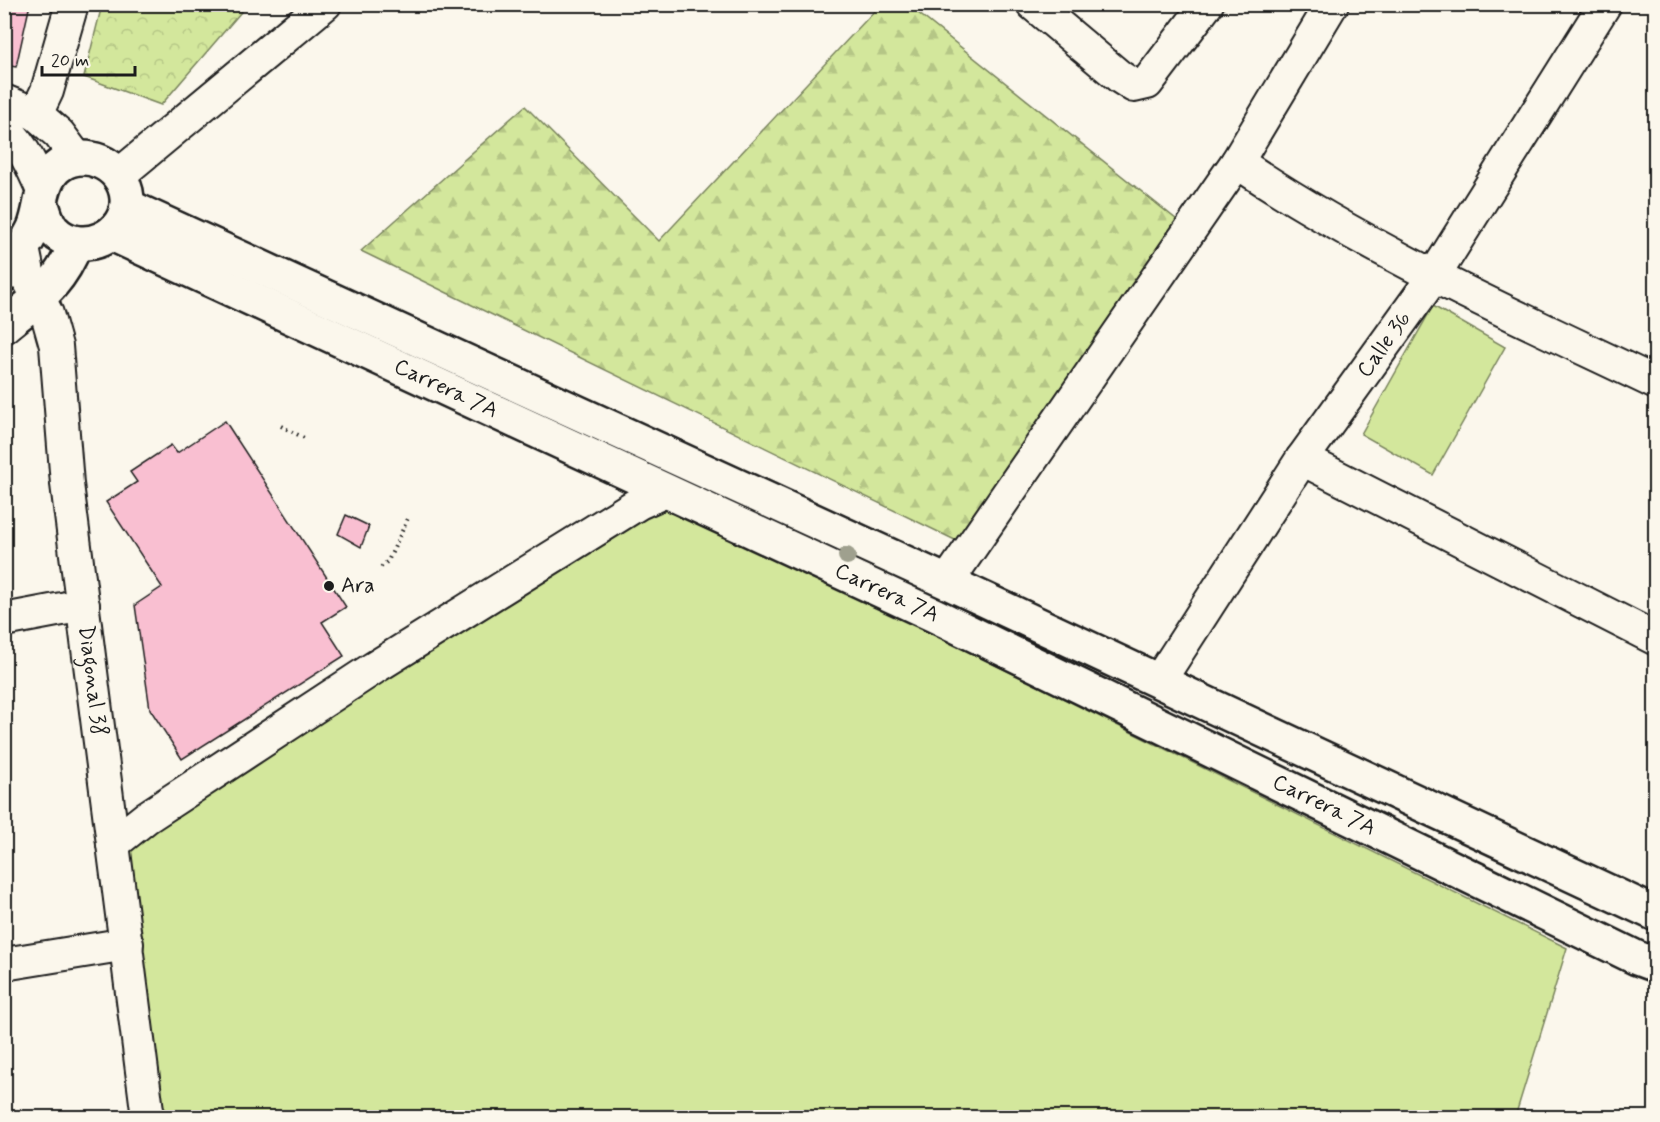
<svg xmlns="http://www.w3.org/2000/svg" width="1660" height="1122" font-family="Mynerve,sans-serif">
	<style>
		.grass { fill: #d3e79c; stroke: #78825c; stroke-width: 1.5 }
		.forest { fill: url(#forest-firs); stroke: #78825c; stroke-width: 1.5 }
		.park { fill: url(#park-crowns); stroke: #78825c; stroke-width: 1.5 }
		.building { fill: #f9bfd1; stroke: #1c1c1c; stroke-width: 1.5 }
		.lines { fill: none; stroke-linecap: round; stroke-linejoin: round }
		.minor-casing { stroke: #1c1c1c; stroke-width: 36 }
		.major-casing { stroke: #1c1c1c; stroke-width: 38 }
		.path { stroke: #1c1c1c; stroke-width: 4; stroke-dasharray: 1.5 4.5; stroke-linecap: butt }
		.minor { stroke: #fbf7ec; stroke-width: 32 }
		.major { stroke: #fbf7ec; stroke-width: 33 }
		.tree { fill: #9fa08e }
		.poi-dot { fill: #1c1c1c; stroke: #fbf7ec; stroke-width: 2 }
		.labels { text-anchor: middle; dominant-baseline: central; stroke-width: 5; stroke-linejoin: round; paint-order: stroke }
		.street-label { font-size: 22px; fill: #1c1c1c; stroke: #fbf7ec }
		.poi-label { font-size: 22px; fill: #1c1c1c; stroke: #fbf7ec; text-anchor: start }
	</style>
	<defs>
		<pattern id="forest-firs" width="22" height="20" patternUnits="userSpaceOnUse" patternTransform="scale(1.5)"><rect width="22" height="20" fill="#d3e79c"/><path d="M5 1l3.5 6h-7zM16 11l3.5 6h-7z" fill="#b5c686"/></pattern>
		<pattern id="park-crowns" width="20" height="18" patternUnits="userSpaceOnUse" patternTransform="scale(1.5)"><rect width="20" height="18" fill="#d3e79c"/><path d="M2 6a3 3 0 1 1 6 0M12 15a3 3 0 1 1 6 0" fill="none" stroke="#b5c686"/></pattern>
	</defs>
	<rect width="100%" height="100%" fill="#fbf7ec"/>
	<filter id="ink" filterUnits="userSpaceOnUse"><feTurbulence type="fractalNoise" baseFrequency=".0167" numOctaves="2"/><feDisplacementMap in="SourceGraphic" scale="12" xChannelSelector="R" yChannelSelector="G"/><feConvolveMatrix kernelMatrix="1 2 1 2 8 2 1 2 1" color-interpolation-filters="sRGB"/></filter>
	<g filter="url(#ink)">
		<path class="grass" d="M1433,306L1505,347L1433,475L1361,434Z
			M664,501L1567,948L1515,1117H148L113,844Z"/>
		<path class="forest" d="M881,4L908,5L1182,224L957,541L361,251L525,106L659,241Z"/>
		<path class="park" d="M102,5V4L247,5L161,105L84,77Z"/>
		<path class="building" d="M4,4H30L16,67L4,65Z
			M225,421L346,607L322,622L344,656L182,759L150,709L135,605L162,587L106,502L137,482L130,472L171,445L177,453Z
			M346,515L369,526L361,547L338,534Z"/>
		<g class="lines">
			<g class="minor-casing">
				<g id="minor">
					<path d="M1033,4L1120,77L1134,86L1147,83L1207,4"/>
					<path d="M4,101L36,114L59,134L77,158"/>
					<path d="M36,114L47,91L72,4"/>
					<path d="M4,127C23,145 33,168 43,191"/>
					<path d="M1237,162C1368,251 1514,315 1656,383"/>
					<path d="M119,175L325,4"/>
					<path id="s1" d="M23,248L30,282L47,314L56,346L67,484L148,1118"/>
					<path d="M1302,459L1656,639"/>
					<path d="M947,582L1237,162L1332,4"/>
					<path d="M4,620L83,605"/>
					<path id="s2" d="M1159,681L1302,459L1434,276L1605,4"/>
					<path d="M113,844L147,817L374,668L639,503L666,491"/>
					<path d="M4,964L127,944"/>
				</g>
			</g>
			<g class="major-casing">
				<g id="major">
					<path d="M127,206L947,582L1656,914"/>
					<path id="s3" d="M112,234L934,615L1637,958L1656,965"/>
					<path d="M4,275C15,260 26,245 34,228C42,209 40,184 55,169C81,145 124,163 127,198C130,236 80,259 53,230C47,223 45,214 42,205"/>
					<path d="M4,326C38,298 60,285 76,243"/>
				</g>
			</g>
			<path class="path" d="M281,426L304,438
				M381,567L388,561L409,516"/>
			<use href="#minor" class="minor"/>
			<use href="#major" class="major"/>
		</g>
		<circle class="tree" cx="847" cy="556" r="9"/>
	</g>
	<circle class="poi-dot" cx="329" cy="586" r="6"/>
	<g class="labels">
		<g class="street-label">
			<text stroke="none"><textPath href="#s2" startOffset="405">Calle 36</textPath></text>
			<text stroke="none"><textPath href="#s3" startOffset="368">Carrera 7A</textPath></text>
			<text stroke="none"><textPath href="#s3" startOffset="854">Carrera 7A</textPath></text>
			<text stroke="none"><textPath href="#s1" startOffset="441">Diagonal 38</textPath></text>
			<text stroke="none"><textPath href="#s3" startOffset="1340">Carrera 7A</textPath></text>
		</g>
		<g class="poi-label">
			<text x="341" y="586">Ara</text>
		</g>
	</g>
	<rect width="1660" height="1122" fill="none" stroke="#fbf7ec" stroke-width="24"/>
	<rect x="12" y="12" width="1636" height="1098" fill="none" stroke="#1c1c1c" stroke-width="2" filter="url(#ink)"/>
	<path d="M42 66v9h93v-9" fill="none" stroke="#1c1c1c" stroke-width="3"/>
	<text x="51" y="66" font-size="18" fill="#1c1c1c" stroke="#fbf7ec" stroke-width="4.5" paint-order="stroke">20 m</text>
</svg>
